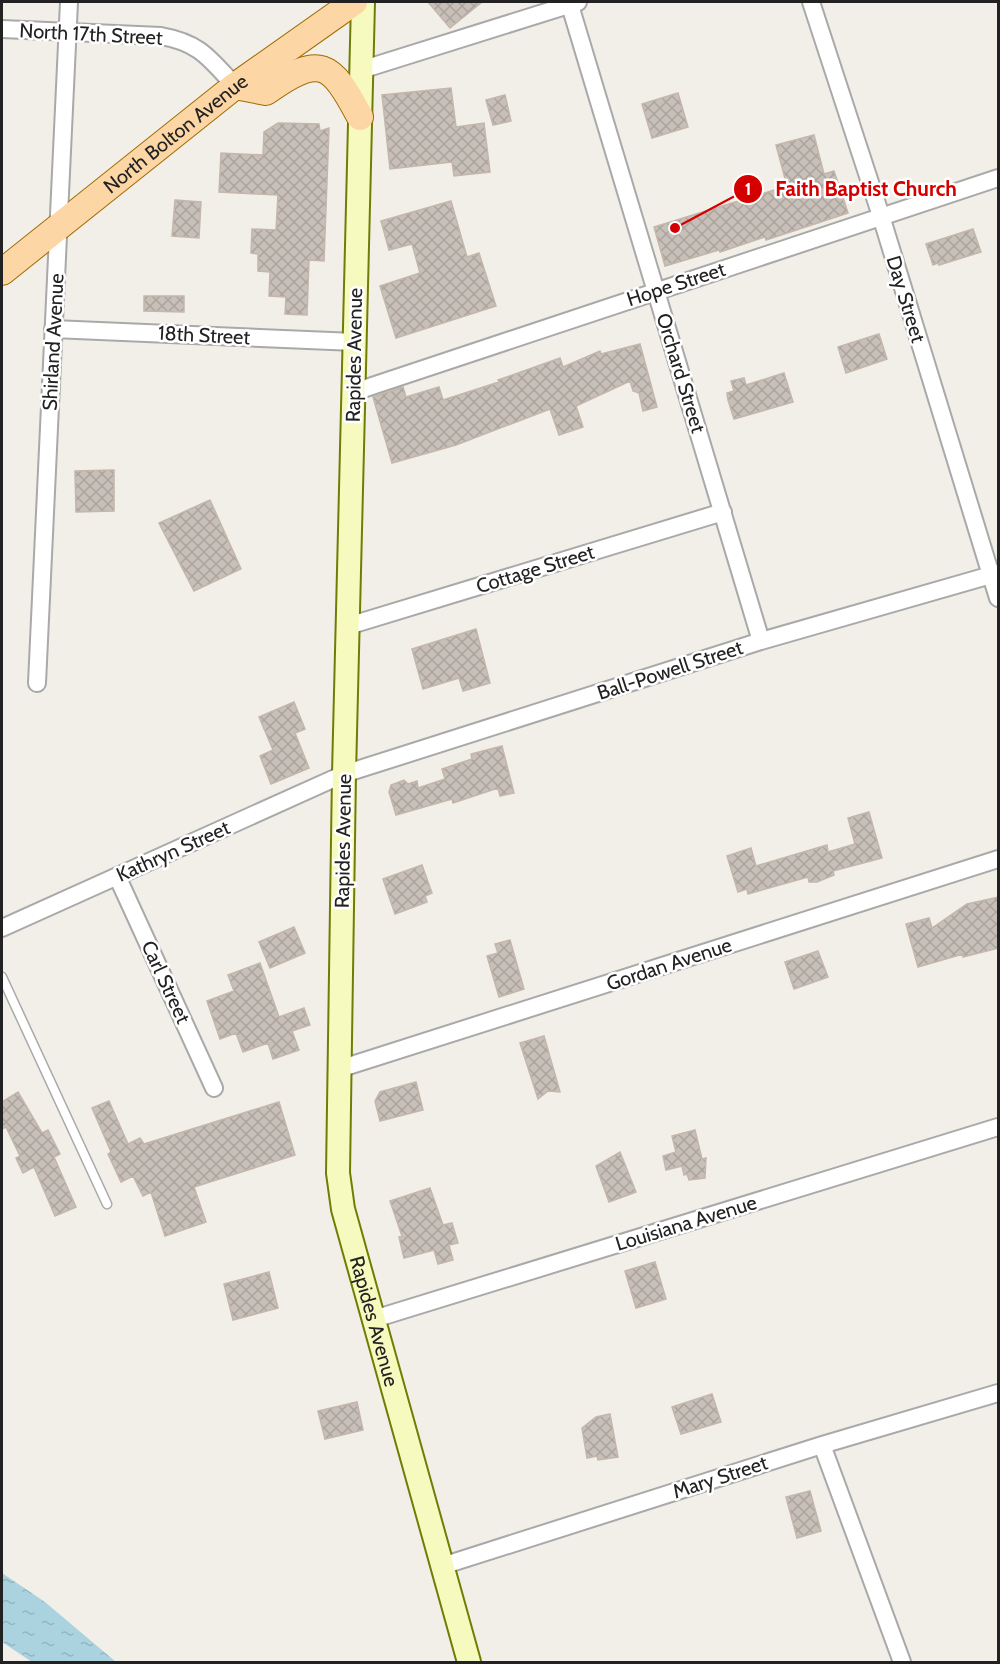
<svg xmlns="http://www.w3.org/2000/svg" width="1000" height="1664" font-family="Cabin,sans-serif">
	<style>
		.water { fill: url(#water-ripples) }
		.building { fill: url(#building-cross-hatch); stroke: #c4b6ab; stroke-width: 1.5 }
		.lines { fill: none; stroke-linecap: round; stroke-linejoin: round }
		.lane-casing { stroke: #a9a9a9; stroke-width: 11 }
		.street-casing { stroke: #a9a9a9; stroke-width: 20 }
		.secondary-casing { stroke: #707d05; stroke-width: 26 }
		.primary-casing { stroke: #a06b00; stroke-width: 28 }
		.lane { stroke: #fff; stroke-width: 8 }
		.street { stroke: #fff; stroke-width: 16 }
		.secondary { stroke: #f7fabf; stroke-width: 22 }
		.primary { stroke: #fcd6a4; stroke-width: 26 }
		.labels { text-anchor: middle; dominant-baseline: central; stroke-width: 5; stroke-linejoin: round; paint-order: stroke }
		.street-label { font-size: 20px; fill: #222; stroke: #fff }
		.leader { fill: none; stroke: #d40000; stroke-width: 2 }
		.callout-dot { fill: #d40000; stroke: #fff; stroke-width: 2 }
		.mark-label { font-size: 18px; text-anchor: middle; font-weight: bold; fill: #fff }
		.callout-label { font-size: 21px; text-anchor: middle; font-weight: bold; fill: #d40000; stroke: #fff; stroke-width: 5; stroke-linejoin: round; paint-order: stroke }
	</style>
	<defs>
		<pattern id="water-ripples" width="26" height="14" patternUnits="userSpaceOnUse" patternTransform="scale(1.5)"><rect width="26" height="14" fill="#aad3df"/><path d="M2 4q2-2 4 0t4 0M15 11q2-2 4 0t4 0" fill="none" stroke="#92b5bf"/></pattern>
		<pattern id="building-cross-hatch" width="8" height="8" patternUnits="userSpaceOnUse" patternTransform="scale(1.5)"><rect width="8" height="8" fill="#c7bfb8"/><path d="M0 0l8 8M0 8l8-8" fill="none" stroke="#aba49e"/></pattern>
	</defs>
	<rect width="100%" height="100%" fill="#f2efe9"/>
	<path class="water" d="M2,1573L45,1602L116,1662H32L2,1642Z"/>
	<path class="building" d="M428,2H482L450,28Z
		M451,88L456,127L484,123L490,172L454,176L452,162L390,169L382,95Z
		M678,93L688,127L652,138L642,104Z
		M505,95L511,121L493,125L486,100Z
		M278,123L319,124L320,131L329,128L324,261L309,260L307,315L285,314L286,297L269,296L270,272L258,271V254L251,253L252,229L276,230L278,195L219,192L221,153L263,155L264,132Z
		M814,135L824,174L834,171L848,213L766,240L765,237L720,252L719,250L665,266L654,227L787,186L776,145Z
		M175,200L201,202L199,238L172,236Z
		M451,201L467,257L479,253L496,306L396,338L380,286L420,273L412,244L389,250L381,221Z
		M973,229L981,252L939,265L938,263L933,265L926,244Z
		M144,296H184V312L144,311Z
		M879,334L887,359L846,373L838,347Z
		M640,344L657,407L643,411L639,393L633,391L630,381L576,406L583,427L559,435L550,409L456,445L392,463L373,397L403,387L406,397L439,387L443,400L499,382L498,380L560,358L563,367L600,351L601,354Z
		M784,373L793,402L734,419L728,400L727,393L734,391L731,381L744,378L746,385Z
		M114,470V511L76,512L75,471Z
		M210,500L241,569L194,591L159,523Z
		M476,629L490,683L463,691L459,678L423,689L412,649Z
		M294,702L305,729L295,733L309,768L271,784L260,756L273,750L259,717Z
		M502,746L514,793L500,796L498,788L453,803L452,799L396,815L389,792L391,785L404,780L408,784L417,781L418,788L445,779L442,769L472,759L471,754Z
		M869,812L882,858L833,871L834,875L817,882H809L808,877L748,894L747,889L738,892L727,856L751,848L756,866L827,845L828,852L855,844L848,818Z
		M422,865L432,893L425,896L427,902L395,914L383,879Z
		M999,897V948L963,957V954L918,967L906,924L929,918L932,928L967,904Z
		M294,927L305,953L270,968L259,942Z
		M510,940L524,989L499,997L487,956L498,953L495,944Z
		M818,951L828,977L794,989L785,962Z
		M260,963L279,1017L304,1008L310,1025L292,1031L299,1050L273,1059L268,1043L243,1052L236,1033L220,1039L207,1001L234,991L228,975Z
		M544,1036L560,1092L548,1091L538,1099L520,1043Z
		M416,1082L423,1110L380,1121L375,1101L380,1092Z
		M18,1092L42,1133L48,1130L60,1154L54,1157L76,1207L55,1216L34,1167L23,1173L16,1158L20,1156L6,1127L2,1129V1102Z
		M109,1101L128,1144L140,1138L144,1144L279,1102L295,1155L194,1187L206,1222L165,1236L151,1192L143,1196L133,1176L121,1182L108,1154L111,1152L92,1108Z
		M695,1130L702,1159L706,1158L705,1178L689,1180L687,1174L684,1175L682,1166L666,1170L663,1156L676,1152L672,1136Z
		M620,1152L636,1192L609,1202L596,1166Z
		M430,1188L443,1225L452,1223L458,1243L449,1245L453,1260L438,1264L434,1250L404,1258L399,1237L402,1236L390,1201Z
		M655,1262L666,1299L636,1308L625,1271Z
		M269,1272L278,1308L233,1320L224,1284Z
		M712,1394L721,1422L681,1434L672,1407Z
		M357,1402L363,1430L325,1439L318,1411Z
		M610,1414L618,1457L598,1460L597,1456L587,1458L582,1428L596,1417Z
		M810,1491L821,1531L797,1538L786,1497Z"/>
	<g class="lines">
		<g class="lane-casing">
			<path id="lane" d="M2,977L107,1204"/>
		</g>
		<g class="street-casing">
			<path id="street" d="M569,2L761,641
				M811,2L881,216L998,598
				M2,29L161,36C200,43 209,58 235,86
				M361,70L578,2
				M53,329L355,342
				M354,392L998,178
				M348,626L723,512
				M37,683L69,2
				M117,876L214,1088
				M2,928L344,774L761,641L998,573
				M339,1069L998,859
				M374,1319L998,1127
				M822,1445L902,1662
				M442,1566L822,1445L998,1393"/>
		</g>
		<g class="secondary-casing">
			<g id="secondary">
				<path id="s1" d="M363,2L344,774L338,1173L343,1209L469,1662"/>
			</g>
		</g>
		<g class="primary-casing">
			<g id="primary">
				<path d="M235,86L266,92C320,53 331,62 360,117"/>
				<path id="s2" d="M2,272L235,86L354,2"/>
			</g>
		</g>
		<use href="#lane" class="lane"/>
		<use href="#street" class="street"/>
		<use href="#secondary" class="secondary"/>
		<use href="#primary" class="primary"/>
	</g>
	<g class="labels">
		<g class="street-label">
			<text transform="translate(91 34) rotate(3)">North 17th Street</text>
			<text stroke="none"><textPath href="#s2" startOffset="222">North Bolton Avenue</textPath></text>
			<text transform="translate(676 284) rotate(-18)">Hope Street</text>
			<text transform="translate(906 299) rotate(73)">Day Street</text>
			<text transform="translate(204 335) rotate(3)">18th Street</text>
			<text transform="translate(53 342) rotate(-87)">Shirland Avenue</text>
			<text transform="translate(354 355) rotate(-89)">Rapides Avenue</text>
			<text transform="translate(681 373) rotate(73)">Orchard Street</text>
			<text transform="translate(535 569) rotate(-17)">Cottage Street</text>
			<text transform="translate(670 670) rotate(-18)">Ball-Powell Street</text>
			<text transform="translate(343 841) rotate(-89)">Rapides Avenue</text>
			<text transform="translate(173 851) rotate(-24)">Kathryn Street</text>
			<text transform="translate(669 964) rotate(-18)">Gordan Avenue</text>
			<text transform="translate(166 982) rotate(65)">Carl Street</text>
			<text transform="translate(686 1223) rotate(-17)">Louisiana Avenue</text>
			<text stroke="none"><textPath href="#s1" startOffset="1324">Rapides Avenue</textPath></text>
			<text transform="translate(720 1477) rotate(-18)">Mary Street</text>
		</g>
	</g>
	<path class="leader" d="M675 228L748 189"/>
	<g class="callout-dot">
		<circle cx="675" cy="228" r="6"/>
		<circle cx="748" cy="189" r="15"/>
	</g>
	<g class="mark-label">
		<text x="748" y="195">1</text>
	</g>
	<g class="callout-label">
		<text x="866" y="196">Faith Baptist Church</text>
	</g>
	<rect width="1000" height="1664" fill="none" stroke="#222222" stroke-width="6"/>
</svg>
